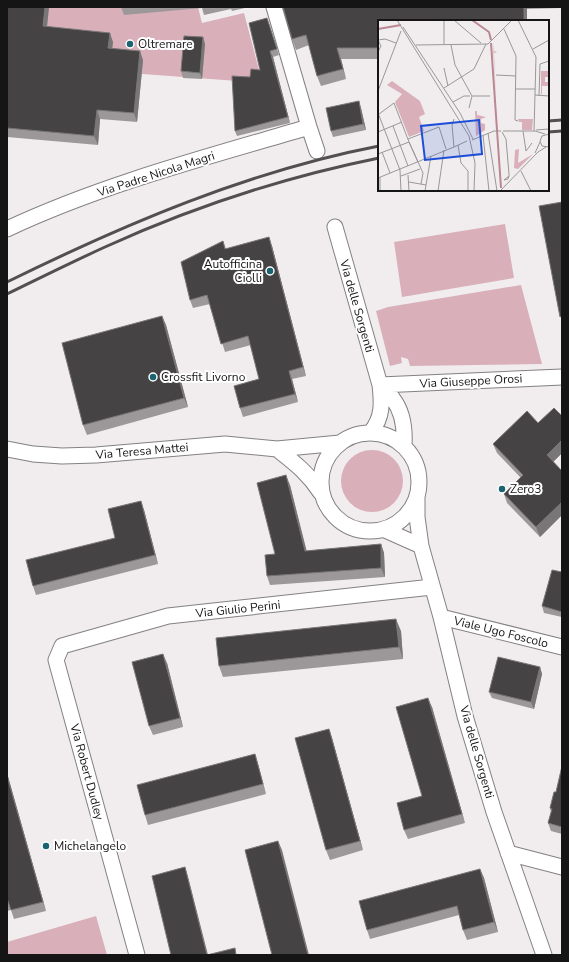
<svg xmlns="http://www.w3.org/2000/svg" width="569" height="962" font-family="'Nunito Sans',sans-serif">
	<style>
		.green { fill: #d9afb9 }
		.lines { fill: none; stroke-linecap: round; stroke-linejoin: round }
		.street-casing { stroke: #848182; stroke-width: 17 }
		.street { stroke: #fff; stroke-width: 15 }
		.rail { stroke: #514f50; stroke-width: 3 }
		.wall { fill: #9c9899 }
		.shaded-wall { fill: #797677 }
		.building { fill: #464344; stroke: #797677 }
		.poi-dot { fill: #1a6371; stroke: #fff; stroke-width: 1.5 }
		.labels { text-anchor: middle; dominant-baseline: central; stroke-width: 4; stroke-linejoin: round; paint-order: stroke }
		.poi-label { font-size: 12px; fill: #161515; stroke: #fff; text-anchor: start }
		.street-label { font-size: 12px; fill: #161515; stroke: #fff }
		.inset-river { fill: none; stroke: #ba8793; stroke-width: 2 }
		.inset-road { fill: none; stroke: #999797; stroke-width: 1 }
		.view { fill: #1d4ed8; fill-opacity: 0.15; stroke: #1d4ed8; stroke-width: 2 }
		.inset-edge { fill: none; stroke: #161515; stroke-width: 2 }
	</style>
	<rect width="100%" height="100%" fill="#f1edee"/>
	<path class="green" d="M7,7H198L202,23L244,13L260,74L251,82L7,64Z
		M505,224L514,278L402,297L394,242Z
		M521,285L542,364L410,366L408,359L401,357L402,363L390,366L376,311L388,307Z
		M341 481a31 31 0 1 1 62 0a31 31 0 1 1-62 0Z
		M96,916L107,955H7V942Z"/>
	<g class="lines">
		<g class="street-casing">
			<path id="street" d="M274,7L309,127L317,151
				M335,227L380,385C382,403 383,417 371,432
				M7,229C103,184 207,157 309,127
				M380,385L562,377
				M380,385C384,390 390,394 393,399C403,412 405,430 404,446
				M321 482a49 49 0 1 1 98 0a49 49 0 1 1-98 0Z
				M7,449L33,454L62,456L96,455L225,444L277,449L340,443
				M277,449C296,464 308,473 321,493
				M417,498V517L421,546L441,617L465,716L494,812L544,955
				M385,530L421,546
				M441,617L562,647
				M508,853L562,867
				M137,955L56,660L62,646L168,616L432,587"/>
		</g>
		<use href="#street" class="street"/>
		<path class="rail" d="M548,121L562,120
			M548,132L562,131
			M7,282C125,224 249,171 379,146
			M7,294C40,278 72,262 105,247C193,207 285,177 379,158"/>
	</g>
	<path class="wall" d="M7,7H49L47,27L113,42L112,49L143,60L137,122L100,119L98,145L7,137Z
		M121,7H249L232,11L231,9L204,15L202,8L124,15Z
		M283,7H562V8L527,9L379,21V59H341L346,79L321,86L317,76L309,45L296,50L292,39Z
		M269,24L279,55L273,57L290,123L237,136L235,131L250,77L260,70Z
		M203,37L205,44L202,79L183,78L181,71Z
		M361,108L366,130L333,137L331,131Z
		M223,241L226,249L272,246L306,376L292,379L298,402L243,417L240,408L259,379L251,345L225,352L210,304L193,308L190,300Z
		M162,316L166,325L188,407L87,435L83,425Z
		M493,444L562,453L553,462L562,471V515L540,537L507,503L504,494L521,478L497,453Z
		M290,485L306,551L381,544L384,553L385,577L270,585L267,576L275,554Z
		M144,510L158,564L36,595L33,586L115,538Z
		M562,572V617L544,613L542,606Z
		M401,631L403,659L223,677L219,666Z
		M167,663L183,727L153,735L149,726Z
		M540,667L542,674L534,709L492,698L489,692Z
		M432,707L465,823L408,839L404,830L422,796Z
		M329,729L332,738L363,850L330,860L326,850Z
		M255,754L258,764L266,794L148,825L145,815Z
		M562,766V834L551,831L548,823L551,812L550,808L556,792Z
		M7,773L46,911L14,919L11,910L7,911Z
		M480,869L484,878L498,932L467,940L463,930L459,915L370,939L367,930Z"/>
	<path class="shaded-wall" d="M45,7H49L46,35L43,26Z
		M524,7H527V21H524Z
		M110,33L113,42L111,57L108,48Z
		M203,37L205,44L202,79L200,73Z
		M337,48L341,59L346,79L343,69Z
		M140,51L143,60L137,122L134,113Z
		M270,51L273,57L290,123L288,117Z
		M359,101L361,108L366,130L363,124Z
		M97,110L100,119L98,145L94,136Z
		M269,237L272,246L306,376L303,367Z
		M162,316L166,325L188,407L184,398Z
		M289,371L292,379L298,402L295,394Z
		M562,440V453L550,465L547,455Z
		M286,475L290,485L309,560L305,551Z
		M141,501L144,510L158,564L155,555Z
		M562,502V515L540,537L536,527Z
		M381,544L384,553L385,577L381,568Z
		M396,619L401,631L403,659L399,647Z
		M163,654L167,663L183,727L180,718Z
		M540,667L542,674L534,709L531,702Z
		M428,698L432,707L465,823L462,814Z
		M329,729L332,738L363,850L360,841Z
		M255,754L258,764L266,794L263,784Z
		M7,773L46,911L43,902L7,776Z
		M278,841L282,850L309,955H308Z
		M185,867L188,877L208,955H207Z
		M480,869L484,878L498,932L494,922Z"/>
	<path class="building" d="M7,7H45L43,26L110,33L108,48L140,51L134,113L97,110L94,136L7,128Z
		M283,7H524V21H379V48H337L343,69L317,76L306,35L292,39Z
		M267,18L277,49L270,51L288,117L235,131L232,76L250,77L251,69L260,70L249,23Z
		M184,36L203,37L200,73L181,71Z
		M359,101L363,124L331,131L326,108Z
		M562,202V316L560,317L539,206Z
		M269,237L303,367L289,371L295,394L240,408L234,386L259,379L248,336L221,344L207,295L190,300L181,262L223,241L225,249Z
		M162,316L184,398L83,425L62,343Z
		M554,408L562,416V440L547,455L562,471V502L536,527L504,494L523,475L493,444L527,411L538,423Z
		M286,475L305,551L381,544V568L267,576L265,555L275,554L257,483Z
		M141,501L155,555L33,586L26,560L115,538L108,509Z
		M552,570L562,572V612L542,606Z
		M396,619L399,647L219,666L216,638Z
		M163,654L180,718L149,726L132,662Z
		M498,657L540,667L531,702L489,692Z
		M428,698L462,814L404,830L397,803L422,796L396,707Z
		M329,729L360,841L326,850L295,738Z
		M255,754L263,784L145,815L137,785Z
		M562,766V827L548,823L552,809L550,808L554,792H556Z
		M7,776L43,902L11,910L8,901H7Z
		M278,841L308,955H272L245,850Z
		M185,867L207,955L235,948L236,955H171L152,876Z
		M480,869L494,922L463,930L457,906L367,930L359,901Z"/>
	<g class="poi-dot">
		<circle cx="130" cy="44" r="4"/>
		<circle cx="270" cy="271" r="4"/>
		<circle cx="153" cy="377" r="4"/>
		<circle cx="502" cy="489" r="4"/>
		<circle cx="46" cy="846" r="4"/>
	</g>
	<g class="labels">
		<g class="poi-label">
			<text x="138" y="44">Oltremare</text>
			<text x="262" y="264" text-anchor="end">Autofficina<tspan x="262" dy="14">Ciolli</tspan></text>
			<text x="161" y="377">Crossfit Livorno</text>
			<text x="510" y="489">Zero3</text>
			<text x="54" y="846">Michelangelo</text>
		</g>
		<g class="street-label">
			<text transform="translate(156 174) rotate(-18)">Via Padre Nicola Magri</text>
			<text transform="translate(357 306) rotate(74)">Via delle Sorgenti</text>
			<text transform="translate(471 381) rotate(-3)">Via Giuseppe Orosi</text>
			<text transform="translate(142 451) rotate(-5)">Via Teresa Mattei</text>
			<text transform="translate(238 609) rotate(-6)">Via Giulio Perini</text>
			<text transform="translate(501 632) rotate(14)">Viale Ugo Foscolo</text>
			<text transform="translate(477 752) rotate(74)">Via delle Sorgenti</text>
			<text transform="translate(87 772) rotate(75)">Via Robert Dudley</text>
		</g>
	</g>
	<g transform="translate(378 20)">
		<rect width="171" height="171" fill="#f1edee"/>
		<path d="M115,22L116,31L119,32L116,33L118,83ZM163,51H171V57H167V62H171V66H164V74L171,75L163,74ZM14,61L42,81L47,94L41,97L46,111L31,117L17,82L24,74L9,65ZM97,91H99V95L108,97L103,99V103L107,104V110L98,116ZM140,99H155L154,110H144V102H141ZM137,130L141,129L140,143L155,134L140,149L136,148Z" fill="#d9afb9"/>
		<path class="inset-river" d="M94,0L111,12L113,20M0,9L23,5M113,23L123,168"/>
		<path class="inset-road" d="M19,0L91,116L97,143L96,171M42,0H76L103,23M66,0V24M140,0L158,37L156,111M25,7L82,93L95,119M126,9L138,36L137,100L140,101M0,20L7,19L18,23M38,25L110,24L134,0M73,25L77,45L94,76L91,88M155,29L171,20M0,32L3,26L0,20M66,48L70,66M118,55L138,56M66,68L96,49L108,24M137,69H157M0,71L23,11M157,75L171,76M94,76H112M161,76L162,44L171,41M75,82L86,76H92M0,93L22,150L23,171M15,106L30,146M158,110L171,109M125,111H157L167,114M145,111L148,131L154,123M0,112L24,102M124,112L128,119L131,154V156L130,159L126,160L131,156M110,113L119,171M171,114L164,116L162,121L164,126L171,127M105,115L111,171M30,119L61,107L68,129M94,120L116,111H123M80,125L83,143L90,151V171M76,127L89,121M4,132L12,153M157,133L162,122M0,134L31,122L16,83L1,94M40,142L31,122L45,153L43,164M143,151L153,171M30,155L31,171M23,156L42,149M2,157V171M0,158L76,127L74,105L76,99M31,162L48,165M47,171L53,136M60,171L66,130M122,171L160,132L168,127"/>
		<path class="view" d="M101,100L104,134L47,140L43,106Z"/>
		<rect width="171" height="171" class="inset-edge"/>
	</g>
	<rect width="569" height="962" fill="none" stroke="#161515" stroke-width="16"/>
</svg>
